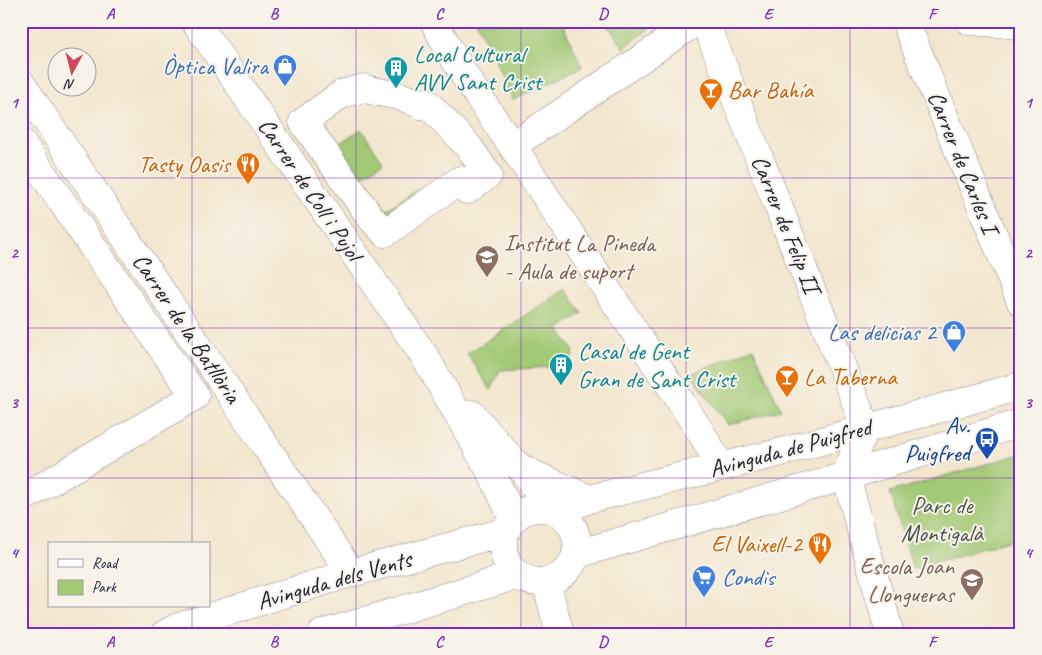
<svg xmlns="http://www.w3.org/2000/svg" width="1042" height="655" font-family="Caveat,sans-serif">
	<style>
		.green { fill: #a2c974; stroke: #627658 }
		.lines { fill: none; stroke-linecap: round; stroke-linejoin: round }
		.street-casing { stroke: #8a8484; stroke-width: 29 }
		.street { stroke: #fff; stroke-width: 28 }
		.grid { fill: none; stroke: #7b2cbf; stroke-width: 1; stroke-opacity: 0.55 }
		.labels { text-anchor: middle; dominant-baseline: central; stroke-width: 4; stroke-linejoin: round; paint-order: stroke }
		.culture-label { font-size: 24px; fill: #0d838f; stroke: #f7f3e8; text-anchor: start }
		.shop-label { font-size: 24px; fill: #366cbe; stroke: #f7f3e8; text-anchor: end }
		.food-label { font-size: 24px; fill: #c56008; stroke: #f7f3e8; text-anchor: start }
		.street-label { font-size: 24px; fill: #22223b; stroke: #f7f3e8 }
		.education-label { font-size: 24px; fill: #785e54; stroke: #f7f3e8; text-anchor: start }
		.transit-label { font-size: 24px; fill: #164399; stroke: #f7f3e8; text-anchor: end }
		.park-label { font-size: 24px; fill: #48544c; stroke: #f7f3e8 }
		.neatline { fill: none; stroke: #7b2cbf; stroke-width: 2 }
		.grid-label { font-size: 16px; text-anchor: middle; font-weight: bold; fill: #7b2cbf }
	</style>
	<rect width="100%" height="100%" fill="#f7f3e8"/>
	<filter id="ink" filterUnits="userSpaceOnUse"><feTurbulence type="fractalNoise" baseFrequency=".02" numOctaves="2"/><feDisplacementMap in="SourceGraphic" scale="10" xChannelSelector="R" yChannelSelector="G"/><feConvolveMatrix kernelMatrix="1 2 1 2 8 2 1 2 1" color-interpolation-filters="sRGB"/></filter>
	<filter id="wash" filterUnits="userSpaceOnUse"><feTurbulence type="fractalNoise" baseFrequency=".0096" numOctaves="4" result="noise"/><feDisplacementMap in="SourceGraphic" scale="20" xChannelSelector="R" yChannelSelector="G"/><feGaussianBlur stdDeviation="1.12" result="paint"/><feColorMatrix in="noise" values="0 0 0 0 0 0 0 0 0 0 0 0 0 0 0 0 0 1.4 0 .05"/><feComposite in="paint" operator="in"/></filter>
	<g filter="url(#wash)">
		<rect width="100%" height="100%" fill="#f3e6ce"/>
		<path class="green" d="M476,21H561L582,67L513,100Z
			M605,21H659L624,48Z
			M361,129L383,162L360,178L338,145Z
			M423,186L432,199L388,231L386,210Z
			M565,289L582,313L559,329L574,352L568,366L500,370L491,390L467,354Z
			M753,348L781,410L728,425L691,374Z
			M1021,454V537L913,569L890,492Z"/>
	</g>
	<g filter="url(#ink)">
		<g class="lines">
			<g class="street-casing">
				<path id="street" d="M195,21L425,357L491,472L513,518
					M434,21C459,73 494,118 525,165C584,255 643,344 702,434L721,467
					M705,21L866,428
					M905,21L1021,302
					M970,21L1021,25
					M21,83L351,573
					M363,88C384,95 401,93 420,105L426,102L469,147L488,175L467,190L460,180L385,233L371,218L303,122L342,94Z
					M21,142L195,396L21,499
					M512,146L697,21
					M472,414L511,459L523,470L550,509
					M866,428L855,452L846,476L890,634
					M524,470L589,499
					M503 545a37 37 0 1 1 74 0a37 37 0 1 1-74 0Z
					M559,512L589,499L774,454L1021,386
					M577,554L846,476L1021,423
					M546,582L560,634
					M165,634L178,627L351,573L504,532
					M322,634L518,575"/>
			</g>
			<use href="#street" class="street"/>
		</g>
	</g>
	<path class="grid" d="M192,21V544M356,21V634M521,21V634M686,21V634M850,21V634M21,178H1021M21,328H1021M21,478H1021M192,606V634"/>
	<defs>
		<g id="shop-pin" transform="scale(1.25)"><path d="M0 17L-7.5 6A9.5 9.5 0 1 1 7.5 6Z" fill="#3f7fe0" stroke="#f7f3e8"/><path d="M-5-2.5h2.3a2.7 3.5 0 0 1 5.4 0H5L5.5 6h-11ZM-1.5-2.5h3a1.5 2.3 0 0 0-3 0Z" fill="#fff"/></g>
		<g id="building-pin" transform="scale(1.25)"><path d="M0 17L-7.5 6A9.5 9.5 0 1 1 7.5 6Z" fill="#0f9aa8" stroke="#f7f3e8"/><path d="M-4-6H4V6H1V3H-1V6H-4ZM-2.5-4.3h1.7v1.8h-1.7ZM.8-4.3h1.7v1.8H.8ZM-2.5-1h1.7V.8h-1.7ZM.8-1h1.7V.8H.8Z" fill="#fff"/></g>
		<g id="bar-pin" transform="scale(1.25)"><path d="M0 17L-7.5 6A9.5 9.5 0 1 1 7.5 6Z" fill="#e8710a" stroke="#f7f3e8"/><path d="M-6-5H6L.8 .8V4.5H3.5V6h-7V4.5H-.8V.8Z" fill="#fff"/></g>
		<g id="restaurant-pin" transform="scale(1.25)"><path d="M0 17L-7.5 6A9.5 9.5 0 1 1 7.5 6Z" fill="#e8710a" stroke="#f7f3e8"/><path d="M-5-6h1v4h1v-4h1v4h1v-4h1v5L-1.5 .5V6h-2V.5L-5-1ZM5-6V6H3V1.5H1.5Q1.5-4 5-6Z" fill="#fff"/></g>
		<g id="school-pin" transform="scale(1.25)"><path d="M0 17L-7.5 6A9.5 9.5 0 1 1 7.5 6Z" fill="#8d6e63" stroke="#f7f3e8"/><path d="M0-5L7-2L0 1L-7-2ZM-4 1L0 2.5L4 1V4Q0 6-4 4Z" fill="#fff"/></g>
		<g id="bus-pin" transform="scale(1.25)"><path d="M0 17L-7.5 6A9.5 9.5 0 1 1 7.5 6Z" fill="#1a4fb4" stroke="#f7f3e8"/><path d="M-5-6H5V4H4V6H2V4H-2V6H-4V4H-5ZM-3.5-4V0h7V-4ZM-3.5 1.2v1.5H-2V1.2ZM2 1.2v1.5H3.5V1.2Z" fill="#fff"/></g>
		<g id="supermarket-pin" transform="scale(1.25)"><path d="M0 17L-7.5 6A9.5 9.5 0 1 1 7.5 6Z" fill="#3f7fe0" stroke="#f7f3e8"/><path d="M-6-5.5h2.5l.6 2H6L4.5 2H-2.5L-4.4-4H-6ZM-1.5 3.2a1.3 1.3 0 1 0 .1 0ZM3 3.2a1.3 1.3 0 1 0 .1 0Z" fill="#fff"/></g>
	</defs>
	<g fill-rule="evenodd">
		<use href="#shop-pin" x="285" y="66"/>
		<use href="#building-pin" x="396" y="68"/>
		<use href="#bar-pin" x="711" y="90"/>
		<use href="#restaurant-pin" x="248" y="164"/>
		<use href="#school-pin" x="487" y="257"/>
		<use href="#shop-pin" x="954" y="332"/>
		<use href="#building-pin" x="561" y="365"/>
		<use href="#bar-pin" x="787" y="377"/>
		<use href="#bus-pin" x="987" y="439"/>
		<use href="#restaurant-pin" x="820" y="544"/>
		<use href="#supermarket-pin" x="704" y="577"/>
		<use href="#school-pin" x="972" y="580"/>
	</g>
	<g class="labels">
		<g class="culture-label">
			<text x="414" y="54">Local Cultural<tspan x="414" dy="28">AVV Sant Crist</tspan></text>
			<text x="578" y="351">Casal de Gent<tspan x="578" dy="28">Gran de Sant Crist</tspan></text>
		</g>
		<g class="shop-label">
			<text x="268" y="66">Òptica Valira</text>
			<text x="936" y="332">Las delicias 2</text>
			<text x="722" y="577" text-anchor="start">Condis</text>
		</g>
		<g class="food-label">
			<text x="728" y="90">Bar Bahía</text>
			<text x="230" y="164" text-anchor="end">Tasty Oasis</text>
			<text x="804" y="377">La Taberna</text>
			<text x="802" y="544" text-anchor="end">El Vaixell-2</text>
		</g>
		<g class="street-label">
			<text transform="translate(963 162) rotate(68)">Carrer de Carles I</text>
			<text transform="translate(310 189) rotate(56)">Carrer de Coll i Pujol</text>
			<text transform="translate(786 224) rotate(68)">Carrer de Felip II</text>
			<text transform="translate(187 328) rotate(56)">Carrer de la Batllòria</text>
			<text transform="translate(790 448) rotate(-15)">Avinguda de Puigfred</text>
			<text transform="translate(334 580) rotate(-16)">Avinguda dels Vents</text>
		</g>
		<g class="education-label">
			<text x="504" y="243">Institut La Pineda<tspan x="504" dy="28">- Aula de suport</tspan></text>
			<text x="954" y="566" text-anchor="end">Escola Joan<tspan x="954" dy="28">Llongueras</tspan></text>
		</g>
		<g class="transit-label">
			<text x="970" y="425">Av.<tspan x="970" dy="28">Puigfred</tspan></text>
		</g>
		<g class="park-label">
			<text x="942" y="505">Parc de<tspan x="942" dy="28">Montigalà</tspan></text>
		</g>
	</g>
	<rect width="1042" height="655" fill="none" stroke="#f7f3e8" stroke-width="55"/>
	<rect x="48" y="542" width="162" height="65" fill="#f7f3e8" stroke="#a29fa3"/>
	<rect x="58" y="559" width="25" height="8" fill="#ffffff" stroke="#a29fa3"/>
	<text x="92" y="568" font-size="15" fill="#22223b">Road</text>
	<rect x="58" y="580" width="25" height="15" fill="#a2c974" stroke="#a29fa3"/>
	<text x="92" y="592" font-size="15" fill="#22223b">Park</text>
	<g transform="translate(72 72) rotate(187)"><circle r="24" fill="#f7f3e8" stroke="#a29fa3"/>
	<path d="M0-4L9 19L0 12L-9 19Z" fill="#d1495b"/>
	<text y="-8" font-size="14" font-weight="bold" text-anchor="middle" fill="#22223b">N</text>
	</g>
	<rect x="28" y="28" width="986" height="600" class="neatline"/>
	<g class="grid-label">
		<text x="110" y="19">A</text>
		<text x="274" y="19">B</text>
		<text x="439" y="19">C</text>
		<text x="603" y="19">D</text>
		<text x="768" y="19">E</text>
		<text x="932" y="19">F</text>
		<text x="14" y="108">1</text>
		<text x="1028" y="108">1</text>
		<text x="14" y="258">2</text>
		<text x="1028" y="258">2</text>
		<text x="14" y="408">3</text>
		<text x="1028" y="408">3</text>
		<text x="14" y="558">4</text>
		<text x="1028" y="558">4</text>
		<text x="110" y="647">A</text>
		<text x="274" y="647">B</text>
		<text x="439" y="647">C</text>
		<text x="603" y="647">D</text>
		<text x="768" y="647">E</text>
		<text x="932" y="647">F</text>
	</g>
</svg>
